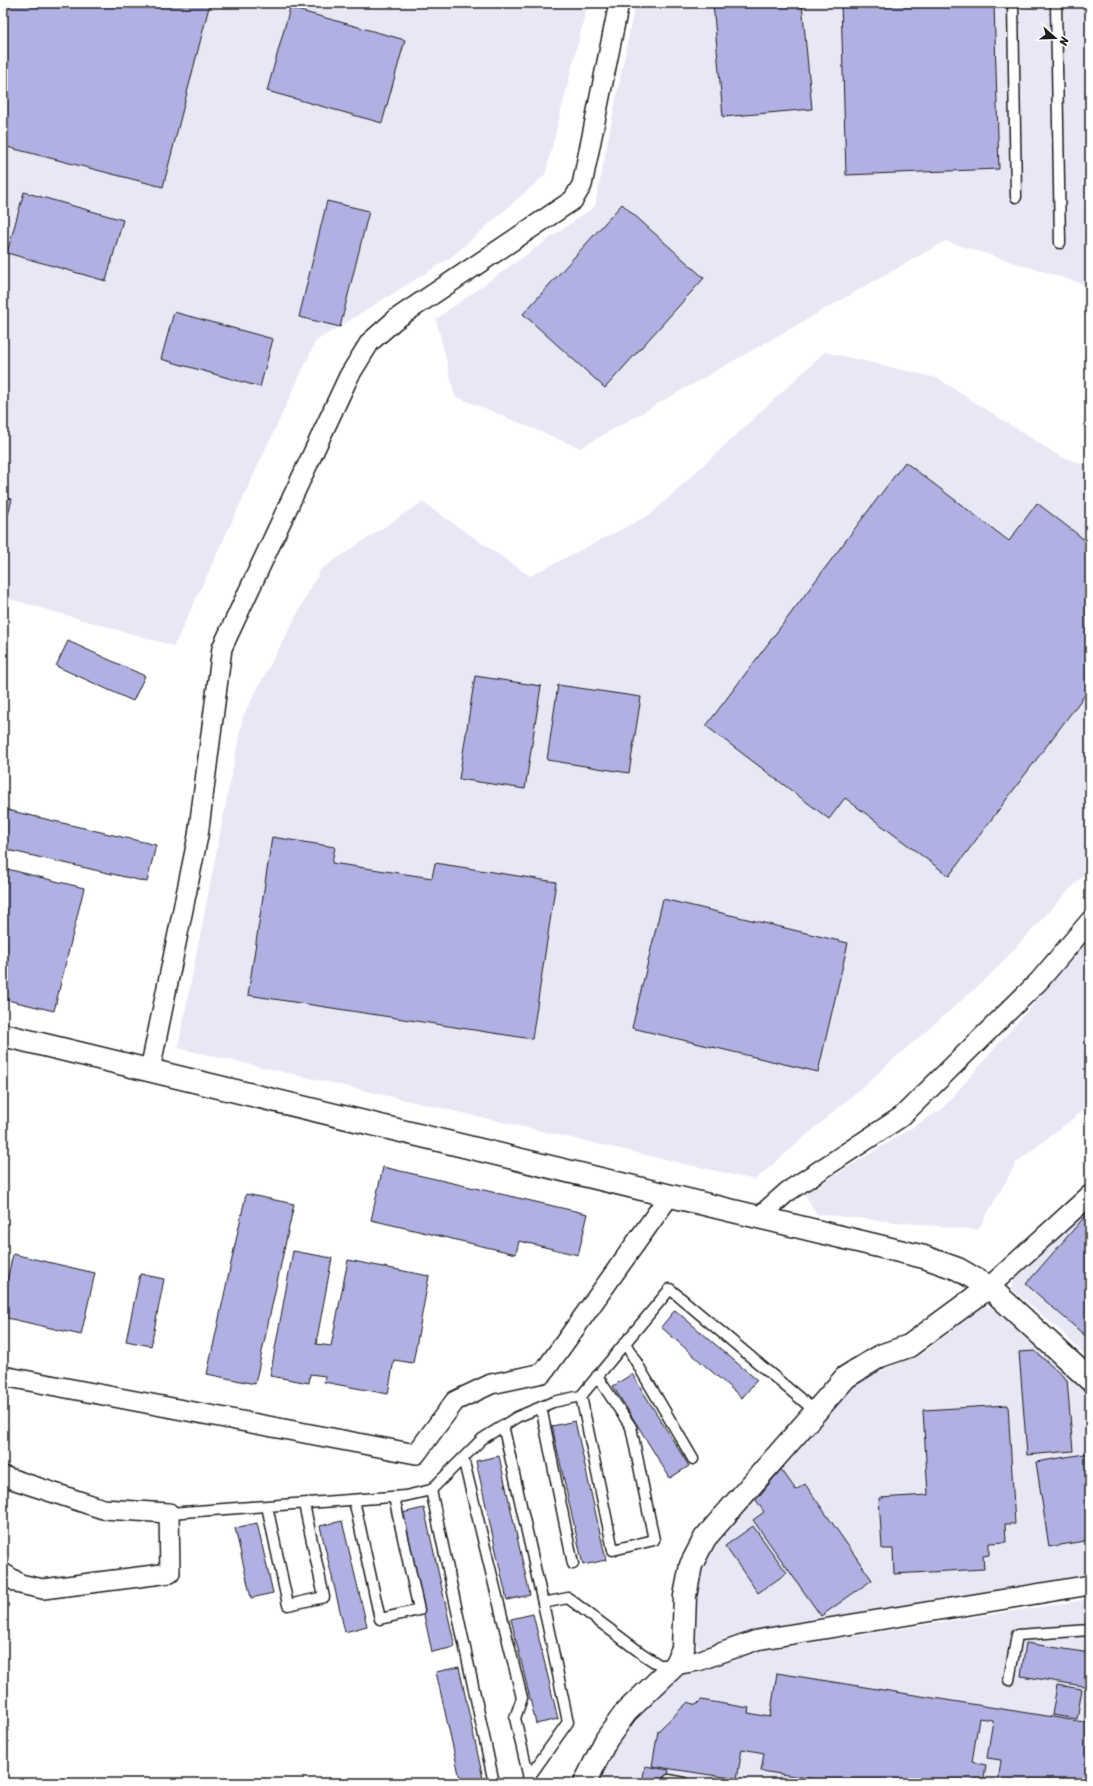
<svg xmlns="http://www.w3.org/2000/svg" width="1093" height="1786" font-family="Sriracha,sans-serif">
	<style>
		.built { fill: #e8e7f6 }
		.building { fill: #b1b0e2; stroke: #1c1c1c }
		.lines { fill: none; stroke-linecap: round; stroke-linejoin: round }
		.service-casing { stroke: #1c1c1c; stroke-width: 13 }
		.minor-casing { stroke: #1c1c1c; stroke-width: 22 }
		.tertiary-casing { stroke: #1c1c1c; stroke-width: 25 }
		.service { stroke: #fff; stroke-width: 10 }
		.minor { stroke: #fff; stroke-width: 19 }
		.tertiary { stroke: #fff; stroke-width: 22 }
	</style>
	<rect width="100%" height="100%" fill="#fff"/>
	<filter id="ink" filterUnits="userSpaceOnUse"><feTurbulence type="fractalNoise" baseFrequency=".025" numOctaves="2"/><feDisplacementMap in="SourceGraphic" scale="8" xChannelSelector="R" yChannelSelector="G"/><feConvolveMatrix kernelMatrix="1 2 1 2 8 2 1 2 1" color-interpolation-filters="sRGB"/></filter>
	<g filter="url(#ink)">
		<path class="built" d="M3,3H588L545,175L450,258L316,341L174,646L3,597Z
			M635,3H1090V286L945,241L580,448L455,396L436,319L595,206Z
			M825,352L937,378L1059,456L1090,467V868L986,979L755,1180L178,1048L243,716L321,569L422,502L530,576L651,514Z
			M1090,397V431L1082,428Z
			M1090,939V1105L1016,1163L978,1230L816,1214L805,1194L942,1109Z
			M1090,1202V1361L1061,1331L1011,1289L1016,1274Z
			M983,1306L1008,1311L1090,1392V1573L745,1636L700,1648L694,1639L698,1571L716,1537L847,1385L923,1353Z
			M1090,1599V1783H591L608,1748L678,1677L754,1652Z"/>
		<path class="building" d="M3,3H210L163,187L3,146Z
			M713,3H802L812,109L723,117Z
			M841,3H994L999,169L846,175Z
			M290,8L405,40L382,123L267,91Z
			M24,192L123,220L106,281L7,253Z
			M327,201L369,211L340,327L299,317Z
			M622,204L704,278L605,388L523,314Z
			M174,312L273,339L260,387L161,359Z
			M905,462L1009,541L1037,503L1090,544V688L949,876L845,798L829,819L706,726Z
			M3,497L12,499L3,535Z
			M68,641L145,676L133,701L56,666Z
			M475,676L541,686L525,789L459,779Z
			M558,685L641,697L629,773L547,760Z
			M3,809L156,845L147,882L3,849Z
			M272,837L335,847L332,863L432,878L435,863L556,882L532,1039L248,995Z
			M3,868L84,888L54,1011L3,999Z
			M663,899L848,943L818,1072L632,1028Z
			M383,1167L588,1214L578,1255L519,1241L516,1254L371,1220Z
			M246,1194L294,1204L255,1384L207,1374Z
			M1087,1214L1090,1217V1340L1026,1284Z
			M293,1251L332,1258L316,1344L331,1346L348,1260L429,1276L413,1363L394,1360L388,1394L324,1382L325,1376L310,1374L309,1383L270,1376Z
			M13,1254L95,1273L81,1335L3,1317V1298Z
			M140,1274L164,1279L151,1346L126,1341Z
			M675,1310L757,1380L742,1398L661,1327Z
			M1035,1351L1067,1380L1073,1451L1027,1455L1019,1352Z
			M632,1374L689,1466L670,1478L613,1386Z
			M1008,1405L1015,1524H1005L1006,1542L989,1543V1555L983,1556L984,1569L894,1574L893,1549H882L879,1498L928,1495L923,1410Z
			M575,1421L606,1560L583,1565L552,1426Z
			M1090,1453V1540L1049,1547L1036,1462Z
			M499,1456L530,1595L507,1600L476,1461Z
			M781,1469L796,1490L805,1484L872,1580L821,1616L753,1520L764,1512L756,1500Z
			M424,1508L455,1647L432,1652L402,1513Z
			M342,1521L367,1626L345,1632L320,1526Z
			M257,1523L273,1593L251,1598L235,1528Z
			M753,1526L787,1573L758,1593L725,1546Z
			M533,1614L558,1719L536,1724L511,1619Z
			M1026,1643L1090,1653V1687L1021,1676Z
			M459,1667L484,1783H461L436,1672Z
			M777,1673L1090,1723V1783H998L1001,1760L987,1758L993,1720L979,1718L972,1762L986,1765L983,1783H840L761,1771L764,1753L742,1749L737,1779L652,1766L658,1731L688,1702L696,1705L701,1700L749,1708L748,1713L770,1717Z
			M1057,1685L1082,1689L1077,1719L1052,1715Z
			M645,1766L669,1770L666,1783H642Z"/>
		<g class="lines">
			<g class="service-casing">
				<path id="service" d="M1013,3L1016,197
					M1056,3L1060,243
					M625,1343L693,1459
					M581,1396L670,1289L815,1411
					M541,1407L573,1564
					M503,1425L543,1603
					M463,1458L522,1698L515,1718L529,1778
					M354,1500L380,1619L419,1610L394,1497
					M267,1506L288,1605L324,1597L304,1504
					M169,1513L405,1496L431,1490
					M1009,1680L1017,1635L1090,1630
					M494,1783L431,1490L482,1439L517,1417L553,1402L581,1396L613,1550L654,1540L631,1427L597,1376
					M525,1783L568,1722L543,1603L568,1598L641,1653L659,1665H673
					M668,1783L669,1780L685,1783"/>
			</g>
			<g class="minor-casing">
				<path id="minor" d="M150,1070L198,836L222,648L349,376L370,342L396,319L573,200L582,185L619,3
					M759,1217L787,1192L901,1117L1039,981L1090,921
					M989,1287L1090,1195
					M3,1376L416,1454L455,1401L491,1384L543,1373L670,1195
					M3,1476L103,1509L169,1513L170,1573L43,1589L20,1584L3,1573
					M675,1665L698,1661L757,1640L1090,1585"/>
			</g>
			<g class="tertiary-casing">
				<path id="tertiary" d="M3,1035L924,1257L958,1269L989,1287L1090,1380
					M585,1783L606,1740L626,1712L675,1665L683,1649L685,1596L691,1565L705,1538L846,1377L880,1356L909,1346L989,1287"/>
			</g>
			<use href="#service" class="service"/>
			<use href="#minor" class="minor"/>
			<use href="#tertiary" class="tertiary"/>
		</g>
	</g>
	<rect width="1093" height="1786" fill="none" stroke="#fff" stroke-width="16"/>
	<rect x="8" y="8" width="1077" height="1770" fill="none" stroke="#1c1c1c" stroke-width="1.5" filter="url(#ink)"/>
	<g transform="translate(1055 38) rotate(110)" stroke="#ffffff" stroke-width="3" paint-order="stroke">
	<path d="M0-3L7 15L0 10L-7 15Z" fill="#1c1c1c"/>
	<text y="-6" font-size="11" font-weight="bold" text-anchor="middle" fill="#1c1c1c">N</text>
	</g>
</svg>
